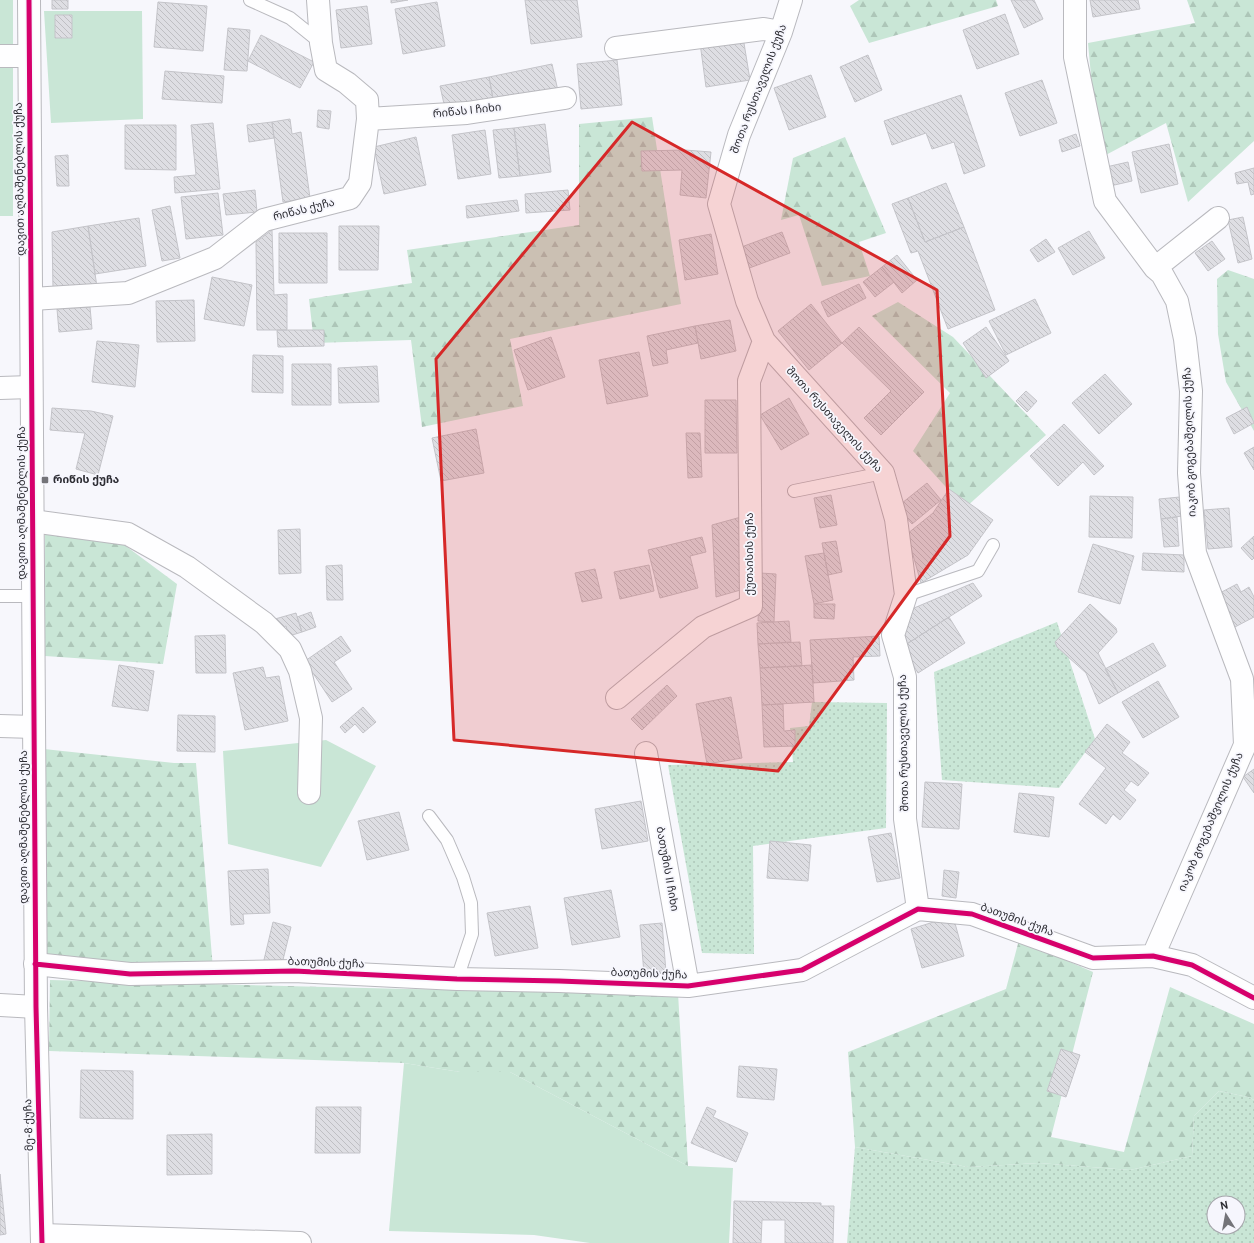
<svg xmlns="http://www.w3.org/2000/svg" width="1254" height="1243" font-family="Overpass,'Noto Sans Georgian',sans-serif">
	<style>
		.grass { fill: #c9e6d6 }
		.forest { fill: url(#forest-firs) }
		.garden { fill: url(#garden-dots); fill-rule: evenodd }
		.building { fill: url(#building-back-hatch); stroke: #c4c4c9 }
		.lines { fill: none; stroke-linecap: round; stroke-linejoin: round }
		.lane-casing { stroke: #b9b9be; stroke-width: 14 }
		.street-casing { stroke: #b9b9be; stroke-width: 24 }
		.secondary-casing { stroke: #b9b9be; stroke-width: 24 }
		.lane { stroke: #fefeff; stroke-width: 12 }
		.street { stroke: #fefeff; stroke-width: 22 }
		.secondary { stroke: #fefeff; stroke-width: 22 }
		.cycleway-casing { stroke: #f6f6fd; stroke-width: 8 }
		.cycleway { stroke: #d6006c; stroke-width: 5 }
		.marked { fill: #d62828; fill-opacity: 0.2; stroke: #d62828; stroke-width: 3; stroke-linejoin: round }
		.poi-dot { fill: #747479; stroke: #f6f6fd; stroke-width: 1.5 }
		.labels { text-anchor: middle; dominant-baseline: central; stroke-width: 3.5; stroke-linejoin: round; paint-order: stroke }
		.street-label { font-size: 11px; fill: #2d2d33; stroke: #f6f6fd }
		.poi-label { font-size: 11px; font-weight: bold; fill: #2d2d33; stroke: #f6f6fd; text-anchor: start }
	</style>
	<defs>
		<pattern id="forest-firs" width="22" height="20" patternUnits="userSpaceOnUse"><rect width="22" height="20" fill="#c9e6d6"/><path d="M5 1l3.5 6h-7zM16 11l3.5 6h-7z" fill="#adc6b8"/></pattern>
		<pattern id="garden-dots" width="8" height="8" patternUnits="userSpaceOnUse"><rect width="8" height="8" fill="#c9e6d6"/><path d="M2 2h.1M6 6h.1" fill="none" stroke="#adc6b8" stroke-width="1.8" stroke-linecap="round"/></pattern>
		<pattern id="building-back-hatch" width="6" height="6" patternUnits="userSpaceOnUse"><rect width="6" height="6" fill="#dedee3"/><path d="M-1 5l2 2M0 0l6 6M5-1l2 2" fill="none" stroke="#bfbfc3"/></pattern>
	</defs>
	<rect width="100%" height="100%" fill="#f7f7fc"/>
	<path class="grass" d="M0,0H13V216H0Z
		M44,11H142L143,119L51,123Z
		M326,740L376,766L321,867L228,844L223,751Z
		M404,1063L460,1072H510L688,1166L733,1168L729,1243H590L534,1235L389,1231Z"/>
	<path class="forest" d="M859,0H996L998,6L869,43L850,6Z
		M1187,0H1254V141L1188,202L1166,123L1102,157L1096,130L1088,43L1195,23Z
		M652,117L681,304L510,339L523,406L422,427L411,340L314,343L309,299L412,283L407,250L579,225V124Z
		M845,137L886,233L859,242L870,276L822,286L799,215L781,220L793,158Z
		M1228,270L1254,279V431L1226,382L1218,334L1217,279Z
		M898,302L953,337L1046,435L965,508L913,451L950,393L872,316Z
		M45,533L115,538L177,584L163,664L45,656Z
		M44,749L174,763H196L213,969L47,958Z
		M1019,940L1093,972L1051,1137L1124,1152L1170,987L1254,1024V1100L1248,1097L1219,1091L1194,1116L1192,1156L1130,1170L1039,1163L968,1167L855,1147L848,1052L1006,989Z
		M50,980L407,989L678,993L688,1166L510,1072H460L404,1063L49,1051Z"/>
	<path class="garden" d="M1057,622L1095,739L1059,788L942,780L934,672Z
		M812,702L887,703L886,828L753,846L754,954L702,953L668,765L793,762L790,728L809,726Z
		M1219,1091L1248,1097L1254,1100V1243H847L855,1147L968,1167L1039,1163L1130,1170L1192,1156L1194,1116ZM1214,1203H1238V1227H1214Z"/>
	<path class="building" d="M52,0H68V9H52Z
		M391,0H408L391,3Z
		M525,0H577L582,37L531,44Z
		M1011,0H1034L1043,19L1024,28Z
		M1090,0H1138L1140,9L1093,17Z
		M158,2L207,6L203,51L154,47Z
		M437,2L445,46L403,54L395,9Z
		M367,6L372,44L341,48L336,10Z
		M1005,14L1019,54L977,69L963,30Z
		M55,15H72V38H55Z
		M228,28L250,30L247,71L224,70Z
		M261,35L314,62L300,88L248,61Z
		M743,37L750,80L706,87L700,43Z
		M868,55L882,90L855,102L840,67Z
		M617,60L622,105L581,109L577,64Z
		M552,64L558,91L494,104L489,77Z
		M165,71L224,76L222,103L162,99Z
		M811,75L826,117L789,130L774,88Z
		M489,77L494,104L446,113L440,86Z
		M1042,80L1057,123L1020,136L1005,93Z
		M961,95L985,166L964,174L954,142L932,149L926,133L892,145L884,121Z
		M318,110L331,111L329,129L317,127Z
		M290,119L292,134L301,132L310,198L283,202L272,122Z
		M272,122L274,138L249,142L247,125Z
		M213,123L220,189L175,193L174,177L196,175L191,125Z
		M545,124L551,172L520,176L514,128Z
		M125,125H176V170L125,169Z
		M514,128L520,176L499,178L493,130Z
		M485,130L491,174L458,179L452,135Z
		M1076,134L1080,146L1062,152L1059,140Z
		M416,137L426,185L384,194L374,147Z
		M1169,144L1178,184L1141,193L1132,152Z
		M685,150L711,152L706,198L680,195L682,170L642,171L641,151Z
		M68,155L69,186H57L55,156Z
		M1128,162L1132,181L1110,186L1106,167Z
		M1254,168V194L1251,195L1248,182L1237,184L1235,173Z
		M946,183L964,227L925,242L908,198Z
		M255,190L257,212L226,215L223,194Z
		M568,190L570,210L526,213L525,194Z
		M218,193L223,235L186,239L181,197Z
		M908,198L925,242L964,227L995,310L948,329L918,251L911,253L892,204Z
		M517,200L519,211L467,218L466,206Z
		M170,206L180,258L162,261L152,210Z
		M1243,217L1252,259L1238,263L1228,220Z
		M139,218L146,266L95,274L88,226Z
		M88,226L97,287L53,289L52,232Z
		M339,226H379L378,270H339Z
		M272,230L274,295L287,294V330H257L256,242Z
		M1089,231L1105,258L1073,275L1058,248Z
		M782,232L790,253L744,270L736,249Z
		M279,233H327V283H279Z
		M711,234L718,274L685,280L679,240Z
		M1046,239L1055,252L1038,262L1030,250Z
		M1212,241L1225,259L1208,271L1195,253Z
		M897,255L917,280L902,293L882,267Z
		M882,267L894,282L875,297L863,282Z
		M212,277L252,285L244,326L204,319Z
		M859,284L866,298L828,317L821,302Z
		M1035,299L1051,333L1006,355L989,321Z
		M194,300L195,341L157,342L156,301Z
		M811,304L842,343L809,370L778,331Z
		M90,307L92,329L59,332L57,309Z
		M730,320L736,351L701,359L695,326Z
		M695,326L698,343L666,350L668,363L653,366L647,336Z
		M859,327L924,392L881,435L864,418L891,391L842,343Z
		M986,327L1009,361L986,378L963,343Z
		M277,330H324V346L278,347Z
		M551,337L565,377L528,390L514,350Z
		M97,341L139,345L135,387L92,382Z
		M639,352L648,396L607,404L599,360Z
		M253,355L283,356V393L252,392Z
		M292,364H331V405H292Z
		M377,366L379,402L339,403L338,368Z
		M1105,374L1132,404L1099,434L1072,403Z
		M1026,391L1037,401L1027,412L1016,401Z
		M789,398L809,434L781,450L760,415Z
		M705,400H736L737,453H705Z
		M1247,407L1254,423L1234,434L1226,418Z
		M52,408L91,411L113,416L98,475L76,469L85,433L50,430Z
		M1064,424L1104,466L1094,475L1083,462L1058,486L1030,456Z
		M476,429L484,473L441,481L432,438Z
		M686,433H700L702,477L688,478Z
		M1254,447V470L1244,453Z
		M927,483L941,500L912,524L897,507Z
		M949,489L993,520L968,555L921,583L907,534L933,513Z
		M831,495L837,525L820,528L814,498Z
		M1090,496L1133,497L1132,538L1089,537Z
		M1180,497L1182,516L1161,519L1159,499Z
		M1229,508L1232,547L1208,549L1204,510Z
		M741,517L744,589L716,597L712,525Z
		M1177,517L1179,546L1164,547L1161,519Z
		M300,529L301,573L279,574L278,530Z
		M1254,536V558L1252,560L1241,548Z
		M702,537L706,552L690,556L698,588L660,598L648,550Z
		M836,541L842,572L828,575L822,543Z
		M1093,544L1134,556L1120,604L1078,592Z
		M824,553L833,600L814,604L805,556Z
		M1143,553L1184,555V572L1142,570Z
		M342,565L343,600H327L326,566Z
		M649,565L654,591L620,599L614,572Z
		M595,569L602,598L582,602L575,573Z
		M760,573L776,574L774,622L758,621Z
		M973,583L982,596L902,647L907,611Z
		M1237,584L1241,592L1249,587L1254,597V617L1233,628L1216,595Z
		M814,604H835L834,619L814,618Z
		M1090,604L1116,628L1117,632L1098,653L1118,693L1099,704L1086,673L1057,647L1055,642Z
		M311,612L316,627L302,632L297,617Z
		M296,613L302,632L289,636L286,626L278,629L275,619Z
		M949,617L965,643L918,673L902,647Z
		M789,621L791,642L758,644L757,623Z
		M225,635L226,673H196L195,636Z
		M341,636L351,651L334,662L352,689L332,702L305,661Z
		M879,636L880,656L853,657L854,680L813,683L810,640Z
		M800,642L802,666L760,668L758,644Z
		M1153,643L1166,666L1118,693L1105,669Z
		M119,665L154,671L148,711L112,706Z
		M812,665L814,702L762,705L760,668Z
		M263,667L266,678L279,676L288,721L245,730L233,673Z
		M1158,681L1179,717L1143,738L1122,702Z
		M667,685L677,696L642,730L631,719Z
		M731,697L742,758L707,764L696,704Z
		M783,704L784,731L795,730V746L764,747L762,705Z
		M363,707L376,722L363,733L355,724L345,733L340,727Z
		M178,715L215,716V752L177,751Z
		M1107,724L1130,742L1122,753L1149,773L1138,786L1131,781L1124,790L1136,800L1120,820L1113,814L1106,824L1079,804L1106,768L1085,752Z
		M1254,769V793L1243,777Z
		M925,782L962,784L959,829L922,827Z
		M1019,793L1054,797L1049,837L1014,832Z
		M641,801L648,841L602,849L595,809Z
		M399,812L409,850L367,860L358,821Z
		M891,833L900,878L877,882L868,837Z
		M770,841L811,845L808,881L767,878Z
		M268,869L270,913L243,914L244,924L231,925L228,871Z
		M944,870L959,872L956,898L942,896Z
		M611,890L620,937L572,945L564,898Z
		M530,906L538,948L495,956L487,913Z
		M953,916L964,956L922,968L911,929Z
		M273,922L291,927L281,968L263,964Z
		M662,923L666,972L644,974L640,925Z
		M1061,1049L1080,1055L1066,1097L1047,1091Z
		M739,1066L777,1069L774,1100L737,1097Z
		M81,1070L133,1071V1119L80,1118Z
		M316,1107H361L360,1153H315Z
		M707,1107L716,1111L713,1117L748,1133L736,1162L691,1143Z
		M212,1134V1174L167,1175V1135Z
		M0,1174L6,1234L0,1235Z
		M734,1201L821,1203V1206H834L833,1243H785V1220H762L761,1243H733Z"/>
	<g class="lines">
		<g class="lane-casing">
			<path id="lane" d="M250,0L290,18L321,43
				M794,491L883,473
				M906,595L978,571L993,545
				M0,596H33
				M429,816L447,840L463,877L471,903L472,934L457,979"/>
		</g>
		<g class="street-casing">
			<path id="street" d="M791,0L781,32L739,135L719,204L747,301L764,341L883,473L896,519L906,595L893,635L905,677V819L918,909
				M1075,0V57L1105,201L1155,268L1162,274L1177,301L1185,339L1191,391L1189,473L1195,553L1242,679L1245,745L1153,956
				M616,48L764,29L781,32
				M0,56H29
				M368,119L467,113L565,98
				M1155,268L1218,218
				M32,299L128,293L215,258L264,220L350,198L360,183L368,119L367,100L347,83L326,70L321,43L318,0
				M0,388L31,387
				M32,521L128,534L187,567L264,623L290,649L300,671L311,718L309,793
				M617,698L703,627L751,606L749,381L764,341
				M0,726L34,727
				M646,753L688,986
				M35,964L130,974L294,971L457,979L559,981L688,986L802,970L918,909L972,914L1093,958L1153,956L1192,965L1254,998
				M0,1005L36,1007
				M42,1235L300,1243"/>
		</g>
		<g class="secondary-casing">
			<path id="secondary" d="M29,0L36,1007L42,1243"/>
		</g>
		<use href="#lane" class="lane"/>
		<use href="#street" class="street"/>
		<use href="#secondary" class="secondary"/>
		<g class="cycleway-casing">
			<path id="cycleway" d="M29,0L36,1007L42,1243
				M35,964L130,974L294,971L457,979L559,981L688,986L802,970L918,909L972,914L1093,958L1153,956L1192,965L1254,998"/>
		</g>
		<use href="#cycleway" class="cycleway"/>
	</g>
	<path class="marked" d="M632,122L937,290L950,536L778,771L454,740L436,359Z"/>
	<rect class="poi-dot" x="41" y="476" width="8" height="8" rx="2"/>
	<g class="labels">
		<g class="street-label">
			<text transform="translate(759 89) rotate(-69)">შოთა რუსთაველის ქუჩა</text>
			<text transform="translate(467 111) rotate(-6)">რიწას I ჩიხი</text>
			<text transform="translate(20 179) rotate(-91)">დავით აღმაშენებლის ქუჩა</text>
			<text transform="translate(304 210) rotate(-14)">რიწას ქუჩა</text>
			<text transform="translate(834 420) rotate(48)">შოთა რუსთაველის ქუჩა</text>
			<text transform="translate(1190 442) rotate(-92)">იაკობ გოგებაშვილის ქუჩა</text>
			<text transform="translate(22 503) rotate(-90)">დავით აღმაშენებლის ქუჩა</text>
			<text transform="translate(750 554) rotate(-90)">ქუთაისის ქუჩა</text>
			<text transform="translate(904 743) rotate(-91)">შოთა რუსთაველის ქუჩა</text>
			<text transform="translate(1211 822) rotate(-67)">იაკობ გოგებაშვილის ქუჩა</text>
			<text transform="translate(24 827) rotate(-90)">დავით აღმაშენებლის ქუჩა</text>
			<text transform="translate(667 869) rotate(80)">ბათუმის II ჩიხი</text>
			<text transform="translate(1017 920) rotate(20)">ბათუმის ქუჩა</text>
			<text transform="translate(326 963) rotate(2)">ბათუმის ქუჩა</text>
			<text transform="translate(649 974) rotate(2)">ბათუმის ქუჩა</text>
			<text transform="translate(29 1125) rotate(-92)">მე-8 ქუჩა</text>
		</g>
		<g class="poi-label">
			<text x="53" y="480">რიწის ქუჩა</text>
		</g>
	</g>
	<g transform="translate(1226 1215) rotate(349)"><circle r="19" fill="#f6f6fd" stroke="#a6a6ac"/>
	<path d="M0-3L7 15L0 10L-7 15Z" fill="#747479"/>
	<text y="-6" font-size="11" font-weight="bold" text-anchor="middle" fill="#2d2d33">N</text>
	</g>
</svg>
